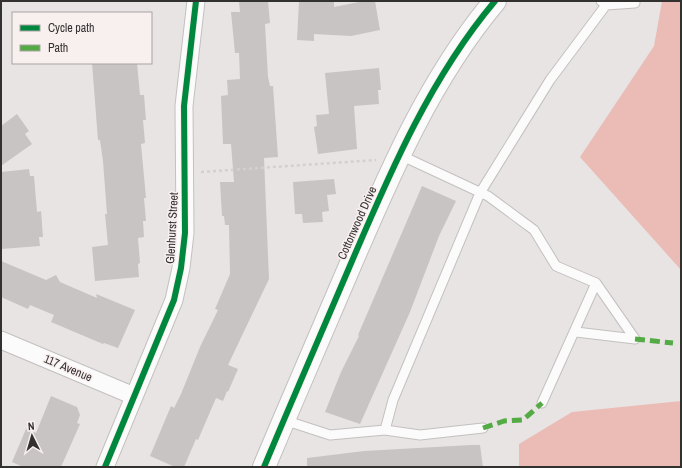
<svg xmlns="http://www.w3.org/2000/svg" width="682" height="468" font-family="'Archivo Narrow',sans-serif">
	<style>
		.green { fill: #ebbcb6 }
		.building { fill: #c7c4c3 }
		.lines { fill: none; stroke-linecap: round; stroke-linejoin: round }
		.lane-casing { stroke: #c3c0bf; stroke-width: 11 }
		.street-casing { stroke: #c3c0bf; stroke-width: 19 }
		.secondary-casing { stroke: #c3c0bf; stroke-width: 24 }
		.path { stroke: #d2d0d0; stroke-width: 2.5; stroke-dasharray: 3 3; stroke-linecap: butt }
		.lane { stroke: #fcfbfb; stroke-width: 9 }
		.street { stroke: #fcfbfb; stroke-width: 17 }
		.secondary { stroke: #fcfbfb; stroke-width: 22 }
		.quiet { stroke: #54ab45; stroke-width: 5; stroke-dasharray: 10 5; stroke-linecap: butt }
		.cycleway-casing { stroke: #f8f0ef; stroke-width: 8 }
		.cycleway { stroke: #00873e; stroke-width: 6 }
		.labels { text-anchor: middle; dominant-baseline: central; stroke-width: 3; stroke-linejoin: round; paint-order: stroke }
		.street-label { font-size: 12px; fill: #333030; stroke: #f8f0ef }
	</style>
	<rect width="100%" height="100%" fill="#e8e4e3"/>
	<path class="green" d="M662,1H681V270L580,157L654,46Z
		M681,401V467H519V444L572,412Z"/>
	<path class="building" d="M239,1H268L270,23L265,24L268,77L270,86H273L278,157L264,158L269,279L228,365L238,369L228,392L227,391L223,401L216,398L198,440L196,439L184,467H175L150,456L171,406L174,408L181,394L200,347L218,310L215,309L230,274L229,225H225L224,216H222L220,182H234L231,144H223L221,96L228,95L227,80L240,79L239,53H235L231,12H240Z
		M299,1L334,2V7L364,1H375L380,30L351,36L314,34V41L297,40Z
		M92,63H137L140,95H144L146,120H143L145,143L141,144L146,198H144L146,221H143L144,237L138,238L140,263L138,264L139,277L95,281L92,247L108,245L105,214H107L103,161L100,140H98Z
		M379,68L381,90H378L379,104L354,106L357,149L318,154L314,127L317,126L316,115L329,114L325,73Z
		M17,114L29,131L25,134L32,144L1,166V126Z
		M29,169L30,176H34L37,212L41,211L43,237H39L40,246L1,249V172Z
		M334,179L336,194L327,195L329,211L322,212L323,222L303,223L302,214H295L293,182Z
		M422,186L456,201L439,236L410,312L360,424L325,412L341,372L359,336L358,335Z
		M1,261L46,280L56,275L60,282L97,298L96,294L135,310L118,348L104,343L103,344L51,322L54,315L30,305L28,309L1,297Z
		M51,396L77,407L80,415L77,423L80,424L61,467H23L12,462L26,429L36,433Z
		M471,445H480L483,467H307V458L364,451Z"/>
	<g class="lines">
		<g class="lane-casing">
			<path id="lane" d="M601,1L606,5L635,3
				M400,155L488,196L534,230L556,266L596,283L542,403
				M596,283L635,339
				M576,332L635,339
				M284,420L330,435L385,430L420,435L483,428
				M385,430L393,400L480,193L550,80L606,5"/>
		</g>
		<g class="street-casing">
			<path id="street" d="M1,340L134,396
				M105,467L174,300L181,268L185,233L184,106L196,1"/>
		</g>
		<g class="secondary-casing">
			<path id="secondary" d="M264,467C293,398 323,329 352,261C391,170 431,77 495,1"/>
		</g>
		<path class="path" d="M201,172L376,160"/>
		<use href="#lane" class="lane"/>
		<use href="#street" class="street"/>
		<use href="#secondary" class="secondary"/>
		<path class="quiet" d="M635,339L673,343
			M483,428L504,421L523,420L542,403"/>
		<g class="cycleway-casing">
			<path id="cycleway" d="M105,467L174,300L181,268L185,233L184,106L196,1
				M264,467C293,398 323,329 352,261C391,170 431,77 495,1"/>
		</g>
		<use href="#cycleway" class="cycleway"/>
	</g>
	<g class="labels">
		<g class="street-label">
			<text transform="translate(357 223) rotate(-66)">Cottonwood Drive</text>
			<text transform="translate(172 228) rotate(-87)">Glenhurst Street</text>
			<text transform="translate(68 368) rotate(23)">117 Avenue</text>
		</g>
	</g>
	<rect width="682" height="468" fill="none" stroke="#333030" stroke-width="4"/>
	<rect x="12" y="12" width="140" height="52" fill="#f8f0ef" stroke="#a9a3a3"/>
	<rect x="20" y="25" width="20" height="6" fill="#00873e" stroke="#a9a3a3"/>
	<text x="48" y="32" font-size="12" fill="#333030">Cycle path</text>
	<rect x="20" y="45" width="20" height="6" fill="#54ab45" stroke="#a9a3a3"/>
	<text x="48" y="52" font-size="12" fill="#333030">Path</text>
	<g transform="translate(32 436) rotate(355)" stroke="#f8f0ef" stroke-width="3" paint-order="stroke">
	<path d="M0-3L7 15L0 10L-7 15Z" fill="#333030"/>
	<text y="-6" font-size="11" font-weight="bold" text-anchor="middle" fill="#333030">N</text>
	</g>
</svg>
